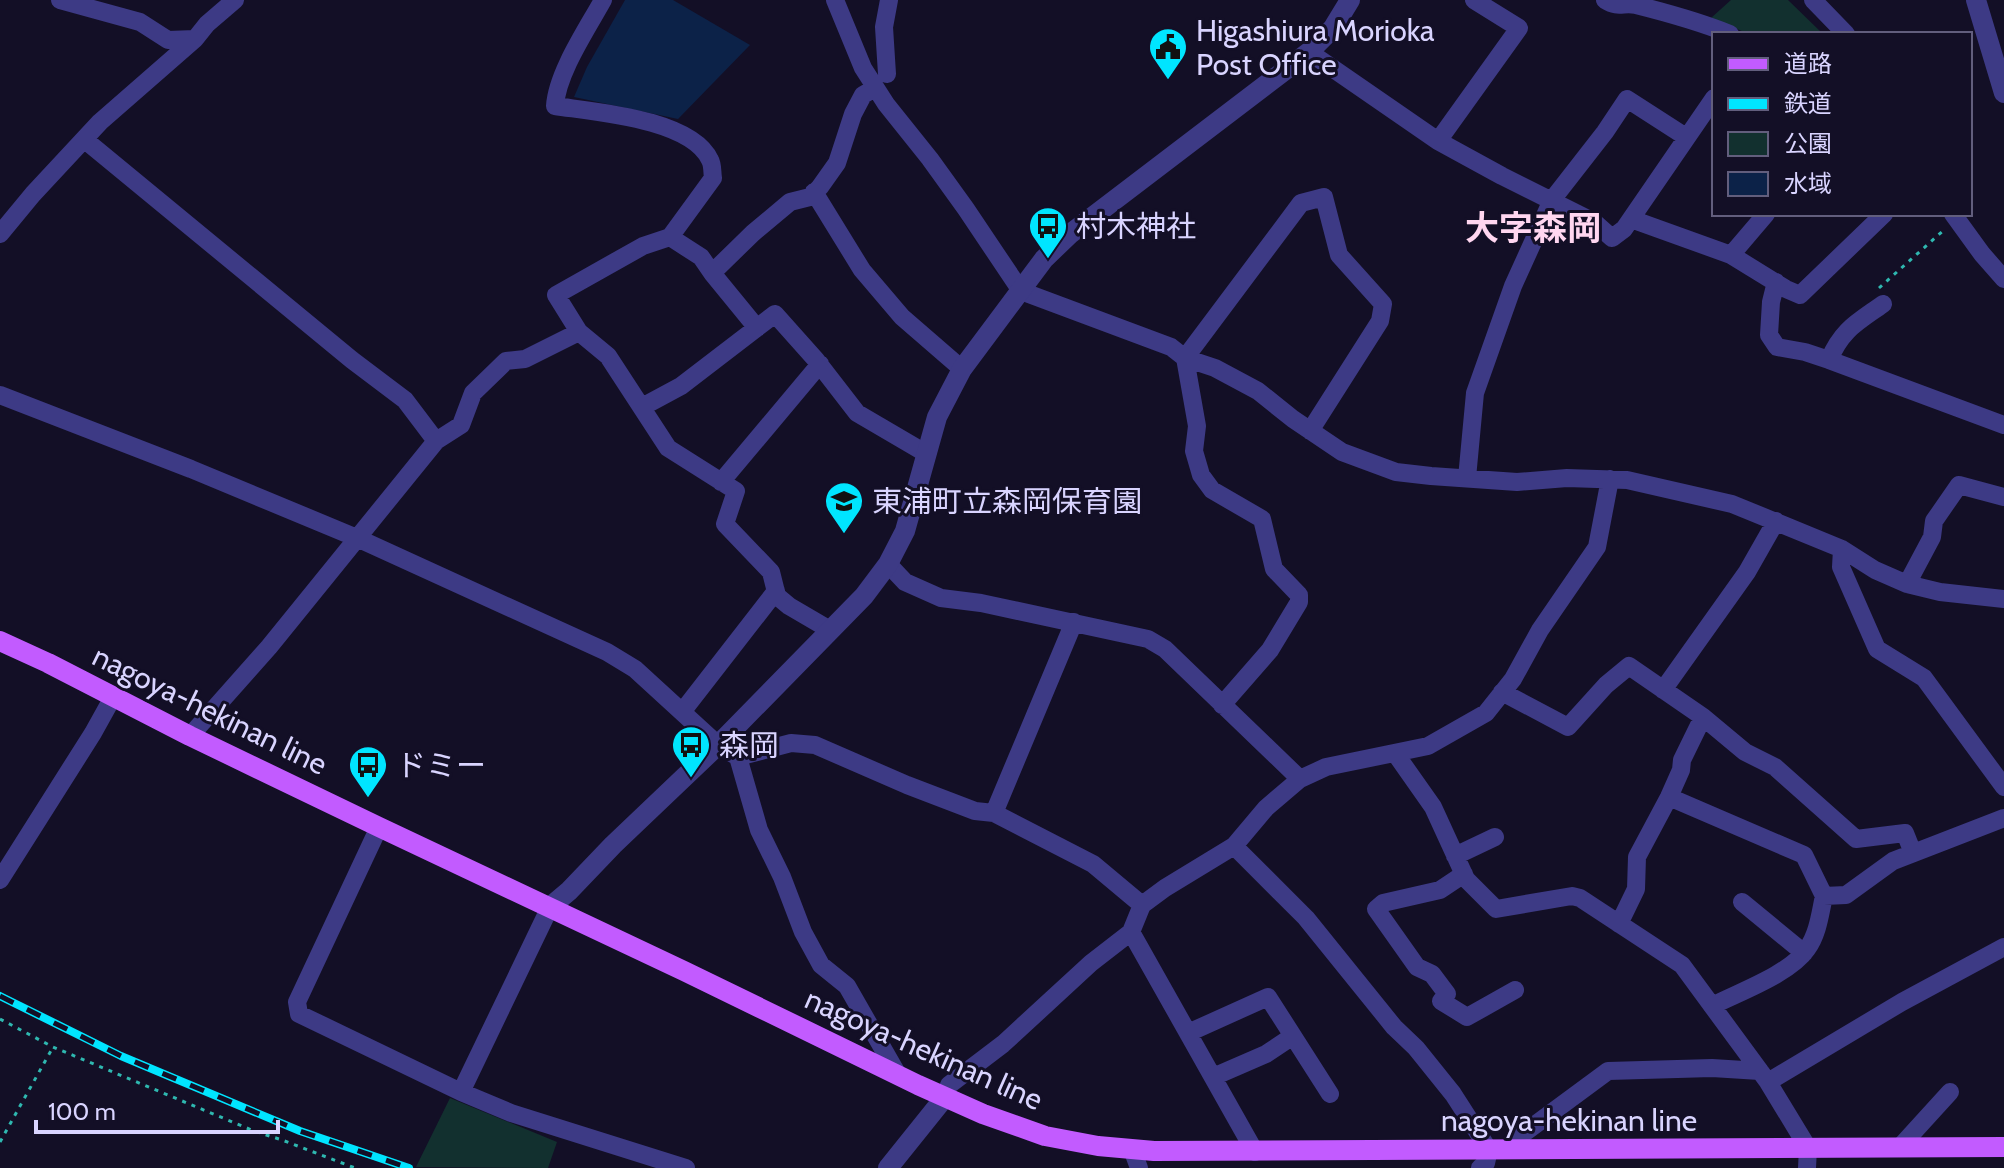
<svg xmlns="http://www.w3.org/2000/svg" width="2004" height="1168" font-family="Cabin,'Noto Sans JP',sans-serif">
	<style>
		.green { fill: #12302f }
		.water { fill: #0c2248 }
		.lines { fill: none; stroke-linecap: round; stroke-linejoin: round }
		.path { stroke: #2fb8b0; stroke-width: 3; stroke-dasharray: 4 6; stroke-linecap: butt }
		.minor { stroke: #3d3a85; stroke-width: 18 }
		.tertiary { stroke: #3d3a85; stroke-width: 20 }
		.primary { stroke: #c25bff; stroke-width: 20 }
		.rail-casing { stroke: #00e5ff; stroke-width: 8 }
		.rail { stroke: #130f26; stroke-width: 5; stroke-dasharray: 15; stroke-linecap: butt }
		.labels { text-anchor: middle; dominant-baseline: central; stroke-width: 6; stroke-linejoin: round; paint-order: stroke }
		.poi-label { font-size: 30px; fill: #d9d4ff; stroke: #130f26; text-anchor: start }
		.street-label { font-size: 30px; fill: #d9d4ff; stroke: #130f26 }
		.quarter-label { font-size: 34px; font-weight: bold; fill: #ffd6f0; stroke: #130f26 }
	</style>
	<rect width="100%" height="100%" fill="#130f26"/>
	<path class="green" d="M1731,0H1788L1823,34H1749L1711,18Z
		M450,1098L557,1142L548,1168L416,1167Z"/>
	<path class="water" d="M625,0H673L750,45L678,119L574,97L587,67Z"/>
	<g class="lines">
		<path class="path" d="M1879,288L1945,229
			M0,1019L53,1047L254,1131L282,1140L355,1168
			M0,1142L53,1047"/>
		<path class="minor" d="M60,0L140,22L168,40L195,39
			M603,0C587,29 557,73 555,106C595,112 691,119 710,160C713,165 712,173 713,178L670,237L643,246L556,295L579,332L608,356L668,448L736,491L725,524L771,572L777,596L789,606L830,630
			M835,0L863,68L886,104L930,159L966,209L1021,291L1171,347L1185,358L1215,368L1258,391L1293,419L1342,452L1396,472L1431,476L1517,482L1567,478L1627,480L1732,504L1842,549L1875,570L1907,584L1940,592L2004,599
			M1605,0C1620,9 1622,2 1636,5C1668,13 1700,22 1730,34
			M1813,0L1846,34
			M1309,52L1438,141L1502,176L1594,222L1612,238L1624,229L1714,98
			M887,74L884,27L889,0
			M85,140L352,360L405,400L436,441
			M1438,141L1519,28L1474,0
			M814,192L862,270L902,317L962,369
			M1953,214L1982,254L2004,279
			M1631,219L1731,255L1786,289L1800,295L1884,214
			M0,234L33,194L100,122L195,39L207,24L235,0
			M670,237L701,257L712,273L757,328
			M1731,255L1766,214
			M712,273L753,233L790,202L810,197L820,187L837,163L853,114L863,95L875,88
			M1776,282L1771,302L1769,335L1777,347L1805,352L1829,360L2004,425
			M1829,360C1842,329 1858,322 1883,304
			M0,395L191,469L357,538L607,652L635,669L718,745L738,757L759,830L782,877L803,932L821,965L847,986L898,1075
			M642,407L681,386L775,314L816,360L857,413L927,454
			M1467,478L1475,393L1513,286L1552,200L1605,132L1627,99L1686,137
			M721,482L820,364
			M1842,549L1841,567L1877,649L1924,678L2004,787
			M888,564L905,582L941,598L981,603L1148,639L1165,649L1300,779
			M1907,584L1932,537L1934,521L1959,485L2004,497
			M1663,690L1747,572L1776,521
			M1502,692L1568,727L1606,685L1629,666L1703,717L1745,752L1775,767L1856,839L1905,833L1913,853
			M1222,705L1270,650L1299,602V595L1274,569L1262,519L1212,490L1201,475L1194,451L1197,426L1185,358L1301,203L1324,197L1339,255L1383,304L1380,321L1310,431
			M682,712L776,591
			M190,736L269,647L436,441L461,425L473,393L506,361L525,359L579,332
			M1395,753L1433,807L1466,879L1496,909L1572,896L1580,898L1682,965L1768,1082L1808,1148L1807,1168
			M738,757L791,743L815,745L907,785L975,811L994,813L1093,864L1142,905
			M1669,797L1804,855L1824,896C1820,914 1818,934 1807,949C1790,974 1739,992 1712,1006
			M994,813L1074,622
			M379,827L297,1002L299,1014L461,1092L511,1113L686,1168
			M1234,846L1306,918L1394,1027L1416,1048L1453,1094L1489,1150L1486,1163L1480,1168
			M1455,856L1495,837
			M1464,874L1440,890L1383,903L1376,909L1417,967L1432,974L1447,994L1441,1001L1467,1017L1515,990
			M0,880L93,733L113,697
			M1824,896L1846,895L1893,861L2004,818
			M1742,902L1804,953
			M1619,924L1636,889L1637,857L1669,797L1681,770L1682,760L1703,717
			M1131,932L1255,1152
			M1188,1033L1268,997L1330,1094
			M1213,1077L1266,1054L1293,1036
			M1768,1082L1902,1002L2004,947
			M461,1092L550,907
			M945,1097L949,1085L1003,1044L1091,963L1131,932L1142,905L1165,888L1234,846L1266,808L1300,779L1326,767L1428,746L1486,713L1513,679L1540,630L1597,547L1610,479
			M1899,1148L1950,1092
			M1132,1149L1139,1168
			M1512,1150L1520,1136L1608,1071L1712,1068L1760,1071"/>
		<path class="tertiary" d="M1976,0L2004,93
			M550,907L569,891L613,845L718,745L864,596L888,564L905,531L937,417L962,369L1044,259L1070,234L1309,52L1333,28L1350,0
			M888,1168L945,1097"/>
		<path class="primary" d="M0,641L48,663L190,736L379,827L684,971L918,1085L983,1114L1045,1136L1098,1146L1154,1151L2004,1147"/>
		<g class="rail-casing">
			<path id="rail" d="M0,996L121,1056L300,1131L409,1168"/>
		</g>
		<use href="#rail" class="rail"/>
	</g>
	<defs>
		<g id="civic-pin" transform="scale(2)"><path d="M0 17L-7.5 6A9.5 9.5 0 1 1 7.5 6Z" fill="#00e5ff" stroke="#130f26"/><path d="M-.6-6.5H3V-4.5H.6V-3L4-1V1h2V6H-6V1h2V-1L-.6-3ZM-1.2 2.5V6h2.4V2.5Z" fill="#111"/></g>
		<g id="bus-pin" transform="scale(2)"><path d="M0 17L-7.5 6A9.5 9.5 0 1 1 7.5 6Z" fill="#00e5ff" stroke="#130f26"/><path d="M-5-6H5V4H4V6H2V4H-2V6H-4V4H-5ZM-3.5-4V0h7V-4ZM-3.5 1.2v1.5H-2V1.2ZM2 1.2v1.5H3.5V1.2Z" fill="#111"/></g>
		<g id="school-pin" transform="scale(2)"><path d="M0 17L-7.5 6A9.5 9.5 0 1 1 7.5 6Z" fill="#00e5ff" stroke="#130f26"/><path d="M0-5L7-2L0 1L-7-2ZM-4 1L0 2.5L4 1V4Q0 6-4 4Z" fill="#111"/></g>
	</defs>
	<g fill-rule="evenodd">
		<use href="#civic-pin" x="1168" y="47"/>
		<use href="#bus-pin" x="1048" y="226"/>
		<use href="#school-pin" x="844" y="501"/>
		<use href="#bus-pin" x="691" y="745"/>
		<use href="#bus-pin" x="368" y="765"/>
	</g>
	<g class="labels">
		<g class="poi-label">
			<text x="1196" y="30">Higashiura Morioka<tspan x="1196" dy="34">Post Office</tspan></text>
			<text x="1076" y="226">村木神社</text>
			<text x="872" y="501">東浦町立森岡保育園</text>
			<text x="719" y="745">森岡</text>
			<text x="396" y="765">ドミー</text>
		</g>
		<g class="street-label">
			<text transform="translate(210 710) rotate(26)">nagoya-hekinan line</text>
			<text transform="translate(924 1049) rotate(24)">nagoya-hekinan line</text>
			<text x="1569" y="1120">nagoya-hekinan line</text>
		</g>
		<g class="quarter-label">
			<text x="1533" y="228">大字森岡</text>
		</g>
	</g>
	<rect x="1712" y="32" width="260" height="184" fill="#130f26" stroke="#625e7d" stroke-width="2"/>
	<rect x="1728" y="58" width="40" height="12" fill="#c25bff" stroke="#625e7d" stroke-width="2"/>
	<text x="1784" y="72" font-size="24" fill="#d9d4ff">道路</text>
	<rect x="1728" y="98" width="40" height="12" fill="#00e5ff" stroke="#625e7d" stroke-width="2"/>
	<text x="1784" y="112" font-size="24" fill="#d9d4ff">鉄道</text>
	<rect x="1728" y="132" width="40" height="24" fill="#12302f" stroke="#625e7d" stroke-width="2"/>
	<text x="1784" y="152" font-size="24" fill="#d9d4ff">公園</text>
	<rect x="1728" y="172" width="40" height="24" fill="#0c2248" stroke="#625e7d" stroke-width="2"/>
	<text x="1784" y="192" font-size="24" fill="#d9d4ff">水域</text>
	<path d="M36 1120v12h242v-12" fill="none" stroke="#d9d4ff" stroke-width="4"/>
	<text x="48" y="1120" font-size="24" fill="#d9d4ff" stroke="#130f26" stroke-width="6" paint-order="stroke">100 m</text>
</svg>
